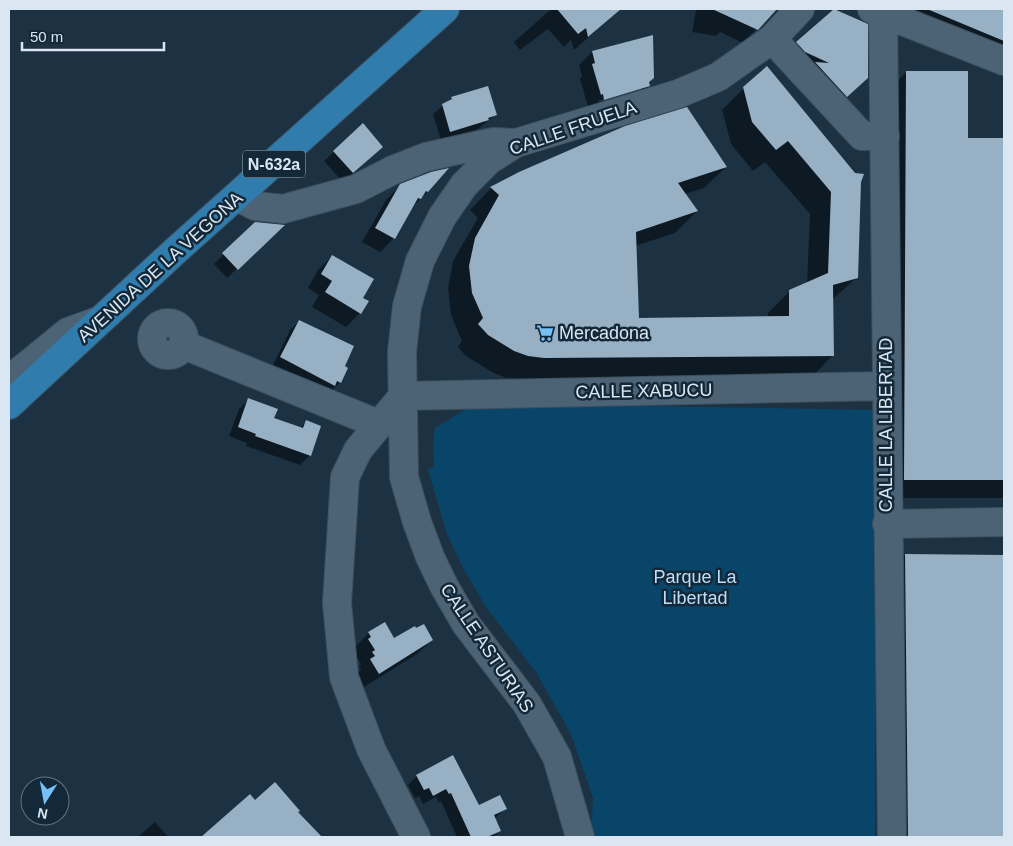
<svg xmlns="http://www.w3.org/2000/svg" width="1013" height="846" font-family="Helvetica,sans-serif">
	<style>
		.green { fill: #084569 }
		.shadow { fill: #0007; fill-rule: evenodd }
		.building { fill: #97b0c4 }
		.lines { fill: none; stroke-linecap: round; stroke-linejoin: round }
		.minor-casing { stroke: #3c4f5d; stroke-width: 30 }
		.major-casing { stroke: #3c4f5d; stroke-width: 30 }
		.minor { stroke: #4c6376; stroke-width: 28 }
		.major { stroke: #307cad; stroke-width: 28 }
		.labels { text-anchor: middle; dominant-baseline: central; stroke-width: 5; stroke-linejoin: round; paint-order: stroke }
		.shield { fill: #132838; stroke: #9eaeba; stroke-width: 1 }
		.shield-label { font-size: 16px; font-weight: bold; fill: #dae7f2 }
		.street-label { font-size: 18px; fill: #dae7f2; stroke: #132838 }
		.poi-label { font-size: 18px; fill: #dae7f2; stroke: #132838; text-anchor: start }
		.park-label { font-size: 18px; fill: #bddef8; stroke: #132838 }
	</style>
	<rect width="100%" height="100%" fill="#1c3242"/>
	<path class="green" d="M476,403L875,410V837H591L593,798L571,734L536,672L486,607L464,570L447,534L428,470L434,467L433,443L435,428Z"/>
	<path class="shadow" d="M551,9H621L574,50L571,40L564,47L548,29L520,50L514,42Z
		M691,9H775L743,43L720,32L716,36L692,32L696,10Z
		M870,9H1004V65Z
		M797,43L867,78L832,110L783,57Z
		M592,52L648,83V86L635,99L588,107L580,79L582,76L579,65ZM642,87V90L599,103L598,101Z
		M906,72L967,139H1004V498H886L888,91Z
		M744,88L859,181L856,278L832,300V356L811,378L521,379L506,378L492,372L466,356L458,347L462,341L451,315L448,288L453,261L478,218L470,210L491,188L520,173L726,167L704,188L685,194L697,211L675,233L635,246L638,319L768,318V313L790,291L807,283L810,214L765,162L753,171L731,144L722,110Z
		M452,98L496,114L478,129L441,140L433,114Z
		M363,125L372,156L343,182L324,161Z
		M431,173L427,192L413,206L394,238L380,252L362,242L386,200L401,185Z
		M256,223L274,234L227,278L214,264Z
		M332,256L362,298L360,313L346,327L312,307L319,295L308,288L318,270Z
		M299,321L347,368L340,382L330,392L272,367L290,330Z
		M249,400L273,419L300,428L306,422L310,455L300,465L246,446L247,443L229,436L239,409Z
		M905,555L1004,556V837H889L887,573Z
		M369,633L394,639L432,640L417,654L364,687L357,674L361,670L359,667L361,664L355,654L357,651L355,647Z
		M452,757L479,806L505,809L494,819L500,831L493,837H457L441,801L439,803L436,797L423,804L419,796L415,798L408,785L417,776Z
		M250,796L255,801L296,812L321,837H203Z
		M155,822L168,837H138Z"/>
	<path class="building" d="M557,9H621L588,37L586,28L578,34Z
		M712,9H777L758,30Z
		M834,9L868,24V78L847,97L815,62L829,63L805,52L796,42Z
		M927,9H1004V41Z
		M653,35L654,78L649,82L650,86L604,100L603,94L601,95L592,64L595,63L592,51Z
		M767,66L855,173L864,174L861,182L858,278L833,285L834,356L544,358L528,356L514,351L488,335L478,324L483,318L472,293L469,266L475,238L499,195L490,187L519,172L625,126L687,107L727,167L678,183L698,211L636,232L639,318L789,316V290L828,273L831,192L788,141L776,150L752,122L743,87Z
		M906,71H968V138H1004V480H904Z
		M488,86L497,115L488,118L489,120L450,132L442,104L452,99L451,97Z
		M363,123L383,147L353,173L333,151Z
		M449,168L428,192L426,191L421,199L418,198L395,239L375,228L400,184L431,172Z
		M255,222L285,225L238,270L222,253Z
		M332,255L374,279L363,298L369,301L361,314L325,292L332,281L321,274Z
		M299,320L354,346L345,366L348,368L341,383L337,381L335,386L280,357Z
		M248,398L278,409L274,418L303,428L306,420L321,426L311,456L255,436L256,434L238,427Z
		M905,554L1004,555V837H908Z
		M385,622L394,638L415,626L416,628L424,624L433,640L379,674L370,659L375,656L372,652L375,650L368,639L371,637L368,632Z
		M453,755L479,805L500,795L507,809L494,815L501,831L487,837H471L451,793L449,794L446,789L433,796L429,788L424,790L416,775Z
		M275,782L300,811L298,812L322,837H201L250,794L255,800Z"/>
	<g class="lines">
		<g class="minor-casing">
			<path id="minor" d="M872,9L1004,61
				M883,13L892,837
				M772,39L862,136H885
				M238,197L255,206L283,209L356,189L393,170L426,157L494,142L512,143
				M152 339a16 16 0 1 1 32 0a16 16 0 1 1-32 0Z
				M184,345L378,424
				M9,380L68,332L98,321
				M403,396L885,386
				M403,396L358,450L345,477L337,603L344,677L371,749L416,837
				M887,524L1004,522
				M580,837L557,757L527,704L466,624L444,586L430,557L417,522L404,477L402,352L407,306L420,261L442,217L464,185L489,160L516,143L678,94L718,77L772,39L800,9"/>
		</g>
		<g class="major-casing">
			<path id="major" d="M9,405L173,253L445,9"/>
		</g>
		<use href="#minor" class="minor"/>
		<use href="#major" class="major"/>
	</g>
	<defs>
		<g id="supermarket-bare" transform="scale(1.35)"><path d="M-6-5.5h2.5l.6 2H6L4.5 2H-2.5L-4.4-4H-6ZM-1.5 3.2a1.3 1.3 0 1 0 .1 0ZM3 3.2a1.3 1.3 0 1 0 .1 0Z" fill="#77c0f7" stroke="#132838" stroke-width="2.5" paint-order="stroke"/></g>
	</defs>
	<g fill-rule="evenodd">
		<use href="#supermarket-bare" x="545" y="333"/>
	</g>
	<g class="labels">
		<rect class="shield" x="243" y="150.5" width="62" height="27" rx="4"/>
		<g class="shield-label">
			<text x="274" y="164">N-632a</text>
		</g>
		<g class="street-label">
			<text transform="translate(573 128) rotate(-19)">CALLE FRUELA</text>
			<text transform="translate(160 267) rotate(-42)">AVENIDA DE LA VEGONA</text>
			<text transform="translate(644 391) rotate(-1)">CALLE XABUCU</text>
			<text transform="translate(886 425) rotate(-90)">CALLE LA LIBERTAD</text>
			<text transform="translate(487 648) rotate(56)">CALLE ASTURIAS</text>
		</g>
		<g class="poi-label">
			<text x="559" y="333">Mercadona</text>
		</g>
		<g class="park-label">
			<text x="695" y="577">Parque La<tspan x="695" dy="21">Libertad</tspan></text>
		</g>
	</g>
	<rect width="1013" height="846" fill="none" stroke="#dae7f2" stroke-width="20"/>
	<g transform="translate(45 801) rotate(191)"><circle r="24" fill="#132838" stroke="#637482"/>
	<path d="M0-4L9 19L0 12L-9 19Z" fill="#77c0f7"/>
	<text y="-8" font-size="14" font-weight="bold" text-anchor="middle" fill="#dae7f2">N</text>
	</g>
	<path d="M22 42v8h142v-8" fill="none" stroke="#dae7f2" stroke-width="2.5"/>
	<text x="30" y="42" font-size="15" fill="#dae7f2" stroke="#132838" stroke-width="4" paint-order="stroke">50 m</text>
</svg>
